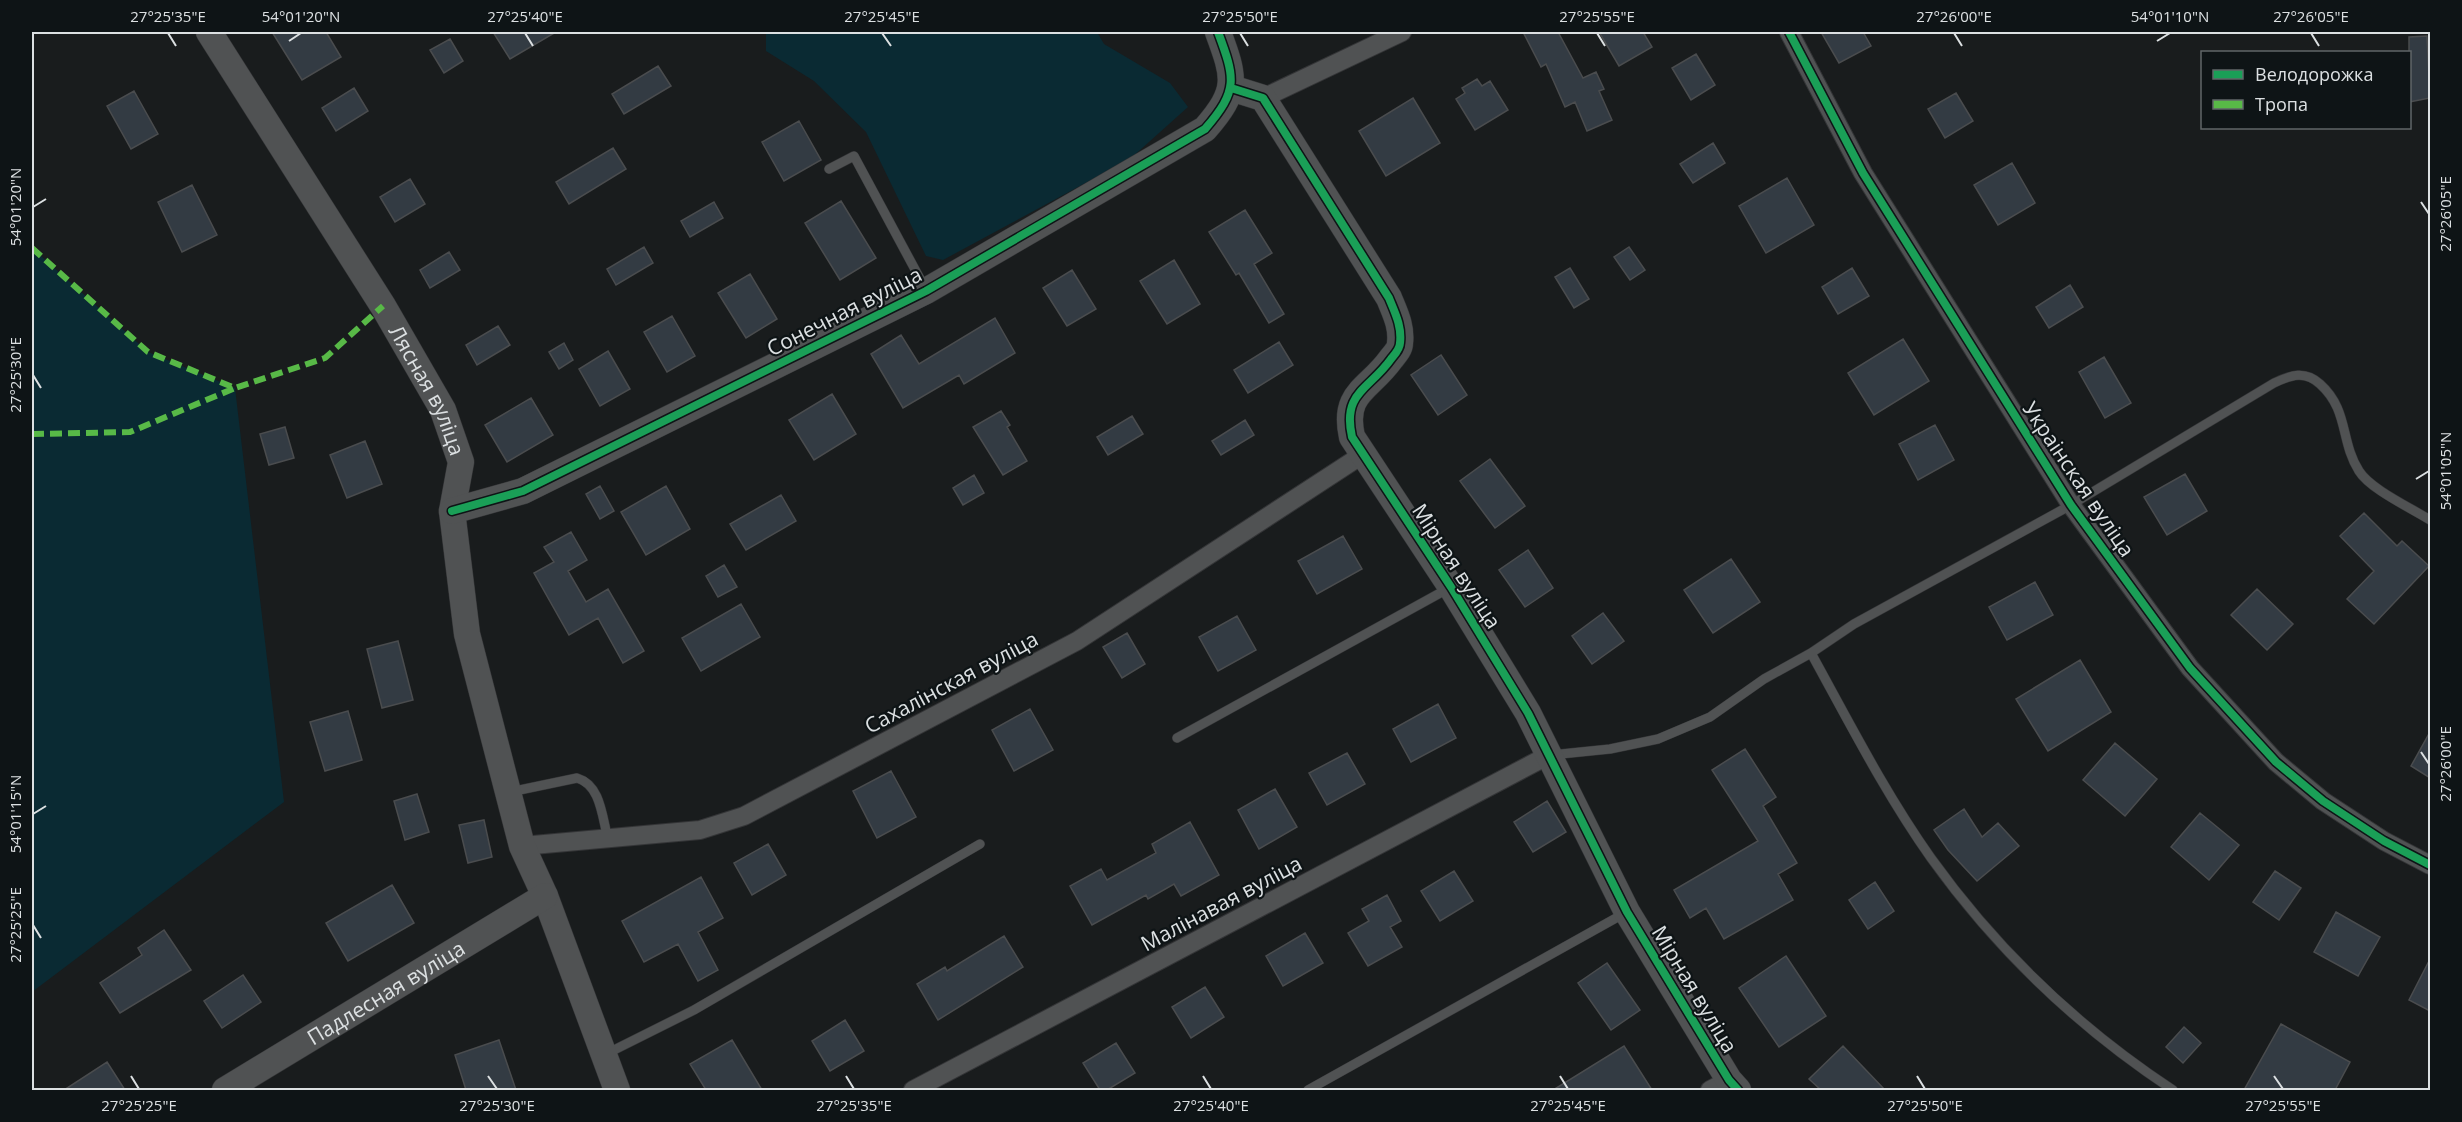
<svg xmlns="http://www.w3.org/2000/svg" width="2462" height="1122" font-family="'Open Sans',sans-serif">
	<style>
		.green { fill: #0a2a33 }
		.building { fill: #333b43; stroke: #4a4c4e; stroke-width: 1.5 }
		.lines { fill: none; stroke-linecap: round; stroke-linejoin: round }
		.lane-casing { stroke: #343537; stroke-width: 10 }
		.street-casing { stroke: #343537; stroke-width: 20 }
		.secondary-casing { stroke: #343537; stroke-width: 27 }
		.lane { stroke: #505253; stroke-width: 9 }
		.street { stroke: #505253; stroke-width: 18 }
		.secondary { stroke: #505253; stroke-width: 26 }
		.quiet { stroke: #58b947; stroke-width: 6; stroke-dasharray: 12 6; stroke-linecap: butt }
		.cycleway-casing { stroke: #0e1416; stroke-width: 11 }
		.cycleway { stroke: #1a9f57; stroke-width: 8 }
		.ticks { fill: none; stroke: #dce0e2; stroke-width: 2 }
		.labels { text-anchor: middle; dominant-baseline: central; stroke-width: 4.5; stroke-linejoin: round; paint-order: stroke }
		.street-label { font-size: 21px; fill: #dce0e2; stroke: #0e1416 }
		.neatline { fill: none; stroke: #dce0e2; stroke-width: 2 }
		.ticks-label { font-size: 15px; text-anchor: middle; fill: #dce0e2 }
	</style>
	<rect width="100%" height="100%" fill="#191c1d"/>
	<path class="green" d="M766,32H1097L1104,44L1170,83L1188,107L1130,159L943,260L926,256L866,132L814,81L766,51Z
		M32,248L148,352L235,388L284,802L32,992Z"/>
	<path class="building" d="M272,32H326L341,57L302,80Z
		M493,32H556L510,59Z
		M1523,32H1558L1583,78L1596,72L1604,89L1599,91L1612,120L1587,131L1575,102L1565,107L1546,64L1541,67Z
		M1599,32H1643L1652,47L1619,66Z
		M1821,32H1863L1871,46L1839,63Z
		M2427,36L2430,98L2409,102V37Z
		M450,39L463,61L444,73L430,50Z
		M1696,54L1715,85L1691,100L1672,68Z
		M658,66L671,86L624,114L612,94Z
		M1477,79L1482,86L1490,81L1508,110L1475,130L1456,99L1465,93L1462,88Z
		M354,88L368,111L336,131L322,108Z
		M134,91L158,134L131,149L107,106Z
		M1956,93L1973,121L1945,138L1928,109Z
		M1413,98L1440,143L1386,176L1359,131Z
		M799,121L821,160L784,181L762,142Z
		M1713,143L1725,163L1693,183L1680,164Z
		M613,148L626,169L569,204L556,182Z
		M2012,163L2035,203L1998,225L1974,185Z
		M1787,178L1814,225L1766,253L1739,206Z
		M410,179L425,204L395,222L380,197Z
		M192,185L217,235L182,252L158,202Z
		M841,201L876,258L840,280L805,223Z
		M714,202L723,218L690,237L681,221Z
		M1245,210L1272,253L1254,264L1284,314L1269,323L1239,273L1236,275L1209,232Z
		M644,247L653,263L616,285L607,269Z
		M1629,247L1645,270L1630,280L1614,257Z
		M449,252L460,270L430,288L420,270Z
		M1174,260L1200,304L1167,324L1140,281Z
		M1570,268L1589,299L1574,308L1555,277Z
		M1852,268L1869,296L1838,314L1822,287Z
		M1072,270L1096,309L1067,326L1043,288Z
		M750,274L777,319L746,338L718,293Z
		M2070,285L2083,307L2049,328L2036,307Z
		M672,316L695,356L667,372L644,332Z
		M995,318L1015,353L964,384L959,375L903,408L871,354L901,335L919,364Z
		M498,326L510,345L477,365L466,345Z
		M1903,339L1929,381L1874,415L1848,373Z
		M1279,342L1293,365L1248,393L1234,370Z
		M564,343L573,360L559,369L549,352Z
		M608,351L630,389L600,406L579,369Z
		M1441,355L1467,395L1438,415L1411,375Z
		M2104,357L2131,403L2105,418L2079,372Z
		M832,394L856,434L814,460L789,420Z
		M531,398L553,435L507,462L485,425Z
		M1001,411L1010,425L1007,427L1027,461L1003,475L973,427Z
		M1132,416L1143,434L1108,455L1097,437Z
		M1245,420L1254,435L1221,455L1212,441Z
		M1935,425L1954,460L1918,480L1899,444Z
		M285,427L294,458L269,465L260,434Z
		M365,441L382,484L347,498L330,455Z
		M1490,459L1525,506L1495,528L1460,481Z
		M2185,474L2207,511L2167,535L2144,497Z
		M974,475L984,493L963,505L953,488Z
		M600,486L614,511L600,519L586,494Z
		M666,486L690,529L646,555L621,512Z
		M781,495L796,521L746,550L730,524Z
		M2364,513L2397,546L2402,541L2429,566L2374,624L2347,599L2374,571L2340,536Z
		M571,532L587,560L568,571L586,602L608,589L644,651L623,663L598,618L569,635L534,573L554,562L544,547Z
		M1343,536L1362,569L1317,594L1298,561Z
		M1528,550L1553,588L1525,607L1499,570Z
		M1731,559L1760,602L1713,633L1684,590Z
		M724,565L737,587L718,597L706,576Z
		M2035,582L2053,615L2007,640L1989,607Z
		M2257,589L2293,624L2267,650L2231,615Z
		M741,604L760,637L701,671L682,638Z
		M1603,613L1624,641L1592,664L1572,636Z
		M1237,616L1256,650L1218,671L1199,637Z
		M1127,633L1145,664L1122,678L1103,647Z
		M398,641L413,700L382,708L367,649Z
		M2080,660L2111,712L2048,751L2016,699Z
		M1438,704L1456,738L1411,762L1393,729Z
		M1030,709L1053,750L1014,771L992,730Z
		M348,711L362,760L325,771L310,722Z
		M2430,732V778L2411,766Z
		M2115,743L2157,779L2125,816L2083,780Z
		M1745,749L1776,797L1763,806L1797,863L1778,874L1793,900L1724,939L1706,908L1690,918L1674,890L1758,841L1712,770Z
		M1347,753L1365,784L1327,805L1309,773Z
		M891,771L916,817L877,838L853,791Z
		M1275,789L1297,827L1259,849L1238,810Z
		M417,794L429,832L405,840L394,801Z
		M1547,801L1566,832L1533,852L1514,822Z
		M1964,809L1982,837L1998,823L2019,846L1977,881L1948,850L1934,830Z
		M2200,813L2239,845L2209,880L2171,847Z
		M484,820L492,857L468,863L459,825Z
		M1190,822L1219,875L1181,896L1174,884L1148,899L1146,895L1092,925L1070,886L1101,869L1107,880L1156,853L1152,844Z
		M768,844L786,875L752,895L734,863Z
		M1454,871L1473,901L1440,921L1421,891Z
		M2275,871L2301,888L2279,920L2253,902Z
		M701,877L723,918L698,932L718,970L698,981L678,944L644,962L622,921Z
		M1875,882L1894,911L1868,929L1849,900Z
		M392,885L414,923L348,961L326,923Z
		M1387,895L1401,921L1390,927L1402,947L1368,966L1348,933L1369,921L1362,909Z
		M2336,912L2380,937L2358,976L2314,952Z
		M164,930L191,970L120,1013L100,983L142,955L138,948Z
		M1305,933L1323,963L1283,986L1266,956Z
		M1004,936L1023,967L938,1020L917,984L945,967L947,971Z
		M1786,956L1826,1016L1779,1047L1739,988Z
		M2430,959V1011L2409,1000Z
		M1607,963L1640,1010L1611,1030L1578,983Z
		M243,975L261,1002L222,1028L204,1001Z
		M1205,987L1224,1017L1191,1038L1172,1007Z
		M845,1020L864,1051L830,1071L812,1041Z
		M2281,1024L2350,1062L2335,1090H2244Z
		M2184,1027L2201,1043L2183,1063L2166,1047Z
		M499,1040L516,1090H466L455,1055Z
		M732,1040L762,1090H706L690,1064Z
		M1116,1043L1135,1073L1107,1090H1100L1083,1063Z
		M1624,1046L1652,1090H1553Z
		M1843,1046L1885,1090H1821L1809,1079Z
		M107,1062L125,1090H64Z"/>
	<g class="lines">
		<g class="lane-casing">
			<path id="lane" d="M829,169L854,156L925,288
				M1811,653C1849,722 1885,793 1931,858C1997,950 2079,1028 2173,1090
				M1177,738L1451,587
				M1551,755L1610,749L1658,739L1710,717L1764,679L1811,653L1854,624L2071,505L2274,383C2291,375 2305,370 2320,384C2349,410 2340,441 2359,471C2370,489 2411,508 2430,520
				M510,792L577,778C601,785 602,817 608,839
				M606,1054L694,1010L980,844
				M1308,1090L1625,913"/>
		</g>
		<g class="street-casing">
			<path id="street" d="M1789,32L1863,173L2071,505L2190,668L2276,762L2323,801L2384,841L2430,865
				M1263,98L1402,32
				M522,846L700,830L744,816L1077,641L1362,455
				M913,1090L1549,755
				M1710,1090L1729,1080"/>
		</g>
		<g class="secondary-casing">
			<g id="secondary">
				<path id="s1" d="M209,32L383,306L443,410L461,462L452,511L467,634L522,846L545,896L617,1090"/>
				<path d="M1231,88L1263,98L1389,298C1395,313 1402,326 1400,343C1400,349 1395,354 1391,359C1369,390 1342,392 1352,437L1451,587L1528,713L1627,912L1729,1080L1738,1090"/>
				<path d="M452,511L523,491L926,291L1205,129C1239,90 1235,78 1218,32"/>
				<path id="s2" d="M225,1090L545,896"/>
			</g>
		</g>
		<use href="#lane" class="lane"/>
		<use href="#street" class="street"/>
		<use href="#secondary" class="secondary"/>
		<path class="quiet" d="M32,248L148,352L235,388L325,358L383,306
			M32,434L130,432L235,388"/>
		<g class="cycleway-casing">
			<path id="cycleway" d="M1789,32L1863,173L2071,505L2190,668L2276,762L2323,801L2384,841L2430,865
				M1231,88L1263,98L1389,298C1395,313 1402,326 1400,343C1400,349 1395,354 1391,359C1369,390 1342,392 1352,437L1451,587L1528,713L1627,912L1729,1080L1738,1090
				M452,511L523,491L926,291L1205,129C1239,90 1235,78 1218,32"/>
		</g>
		<use href="#cycleway" class="cycleway"/>
	</g>
	<path class="ticks" d="M168,33L176,46M525,33L533,46M882,33L891,46M1240,33L1248,46M1597,33L1605,46M1954,33L1962,46M2311,33L2319,46M289,41L301,33M2157,41L2170,33M2421,202L2429,214M33,207L46,199M33,375L41,388M2416,479L2429,471M2421,752L2429,764M33,814L46,806M33,925L41,938M131,1076L139,1089M488,1076L497,1089M846,1076L854,1089M1203,1076L1211,1089M1560,1076L1568,1089M1917,1076L1925,1089M2274,1076L2283,1089"/>
	<g class="labels">
		<g class="street-label">
			<text transform="translate(844 311) rotate(-27)">Сонечная вуліца</text>
			<text stroke="none"><textPath href="#s1" startOffset="420">Лясная вуліца</textPath></text>
			<text transform="translate(2079 479) rotate(56)">Украінская вуліца</text>
			<text transform="translate(1457 566) rotate(57)">Мірная вуліца</text>
			<text transform="translate(951 682) rotate(-28)">Сахалінская вуліца</text>
			<text transform="translate(1221 903) rotate(-28)">Малінавая вуліца</text>
			<text transform="translate(1695 989) rotate(59)">Мірная вуліца</text>
			<text stroke="none"><textPath href="#s2" startOffset="188">Падлесная вуліца</textPath></text>
		</g>
	</g>
	<rect width="2462" height="1122" fill="none" stroke="#0e1416" stroke-width="66"/>
	<rect x="2201" y="51" width="210" height="78" fill="#0e1416" stroke="#606668" stroke-width="1.5"/>
	<rect x="2213" y="70" width="30" height="9" fill="#1a9f57" stroke="#606668" stroke-width="1.5"/>
	<text x="2255" y="81" font-size="18" fill="#dce0e2">Велодорожка</text>
	<rect x="2213" y="100" width="30" height="9" fill="#58b947" stroke="#606668" stroke-width="1.5"/>
	<text x="2255" y="111" font-size="18" fill="#dce0e2">Тропа</text>
	<rect x="33" y="33" width="2396" height="1056" class="neatline"/>
	<g class="ticks-label">
		<text x="168" y="22">27°25'35"E</text>
		<text x="301" y="22">54°01'20"N</text>
		<text x="525" y="22">27°25'40"E</text>
		<text x="882" y="22">27°25'45"E</text>
		<text x="1240" y="22">27°25'50"E</text>
		<text x="1597" y="22">27°25'55"E</text>
		<text x="1954" y="22">27°26'00"E</text>
		<text x="2170" y="22">54°01'10"N</text>
		<text x="2311" y="22">27°26'05"E</text>
		<text transform="translate(16 207) rotate(-90)" y="5">54°01'20"N</text>
		<text transform="translate(2446 214) rotate(-90)" y="5">27°26'05"E</text>
		<text transform="translate(16 375) rotate(-90)" y="5">27°25'30"E</text>
		<text transform="translate(2446 471) rotate(-90)" y="5">54°01'05"N</text>
		<text transform="translate(2446 764) rotate(-90)" y="5">27°26'00"E</text>
		<text transform="translate(16 814) rotate(-90)" y="5">54°01'15"N</text>
		<text transform="translate(16 925) rotate(-90)" y="5">27°25'25"E</text>
		<text x="139" y="1111">27°25'25"E</text>
		<text x="497" y="1111">27°25'30"E</text>
		<text x="854" y="1111">27°25'35"E</text>
		<text x="1211" y="1111">27°25'40"E</text>
		<text x="1568" y="1111">27°25'45"E</text>
		<text x="1925" y="1111">27°25'50"E</text>
		<text x="2283" y="1111">27°25'55"E</text>
	</g>
</svg>
